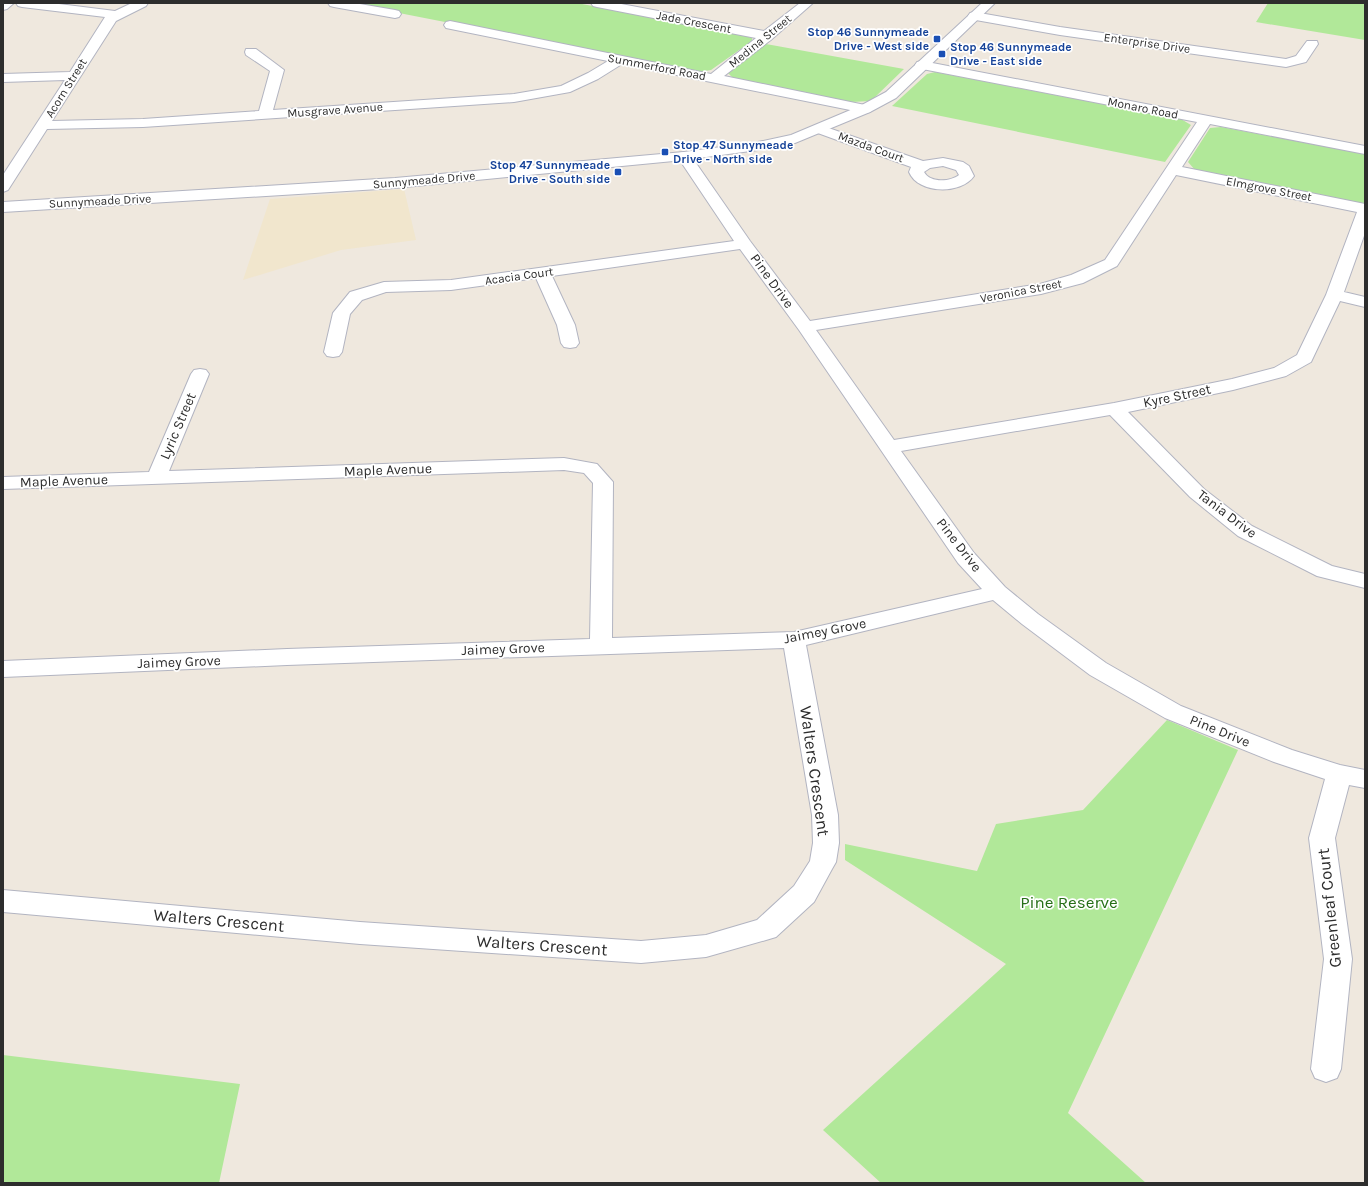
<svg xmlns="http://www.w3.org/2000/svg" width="1368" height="1186" font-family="Karla,sans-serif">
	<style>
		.education { fill: #f1e6cd }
		.green { fill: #b1e899 }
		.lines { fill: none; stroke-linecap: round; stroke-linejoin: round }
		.minor-casing { stroke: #b2b4c1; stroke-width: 2 }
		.tertiary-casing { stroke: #b2b4c1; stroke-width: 2 }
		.minor { fill: #fff; fill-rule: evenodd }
		.tertiary { fill: #fff; fill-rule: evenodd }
		.transit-dot { fill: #1a4fb4; stroke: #fff; stroke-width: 1.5 }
		.labels { text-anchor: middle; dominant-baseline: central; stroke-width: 3.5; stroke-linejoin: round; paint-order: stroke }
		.far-street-label { font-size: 12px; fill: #2d2d2d; stroke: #fff }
		.far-transit-label { font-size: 12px; font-weight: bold; fill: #164399; stroke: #fff; text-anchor: end }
		.street-label { font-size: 14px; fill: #2d2d2d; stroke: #fff }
		.near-street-label { font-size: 17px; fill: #2d2d2d; stroke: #fff }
		.near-park-label { font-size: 17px; fill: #266f17; stroke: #fff }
	</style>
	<rect width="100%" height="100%" fill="#efe8de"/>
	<path class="education" d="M404,189L416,240L341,250L243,280L270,199Z"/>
	<path class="green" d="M348,3H577L742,35L752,38V41L711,70L699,72Z
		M1268,3H1365V40L1256,22Z
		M766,44L904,69L871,101L851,102L734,79L727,72Z
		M935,72L1181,119L1191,125L1165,162L892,106L927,74Z
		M1221,127L1365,154V204L1195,170L1188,162L1210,128Z
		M1167,720L1238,750L1068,1113L1146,1183H881L823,1130L1006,964L845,860V844L977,871L996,824L1083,810Z
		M3,1055L240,1084L219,1183H3Z"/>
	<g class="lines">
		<g class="minor-casing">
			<path id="minor" d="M3,3H14L7,9L3,10Z
				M16,3H51L115,11L132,3H148L146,6L116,21L52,121L143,119L259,111L270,71L246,55L245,52L246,49H256L284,70L273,110L514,94L561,86L588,73L608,61L446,28L444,25L446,22L450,21L711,74L756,38L597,7L593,6L591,3H616L764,31L800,3H813L772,39L724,76L865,105L870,106L872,109L870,112L865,113L622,64L598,79L570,92L514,102L143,127L47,129L8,190L3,192V175L65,80L3,82V74L70,72L105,17L22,7L18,6Z
				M328,3H354L395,10L399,11L401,14L399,17L395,18L334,7L330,6Z
				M974,12L1060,27L1286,59L1296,56L1307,41H1317L1318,44L1306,62L1286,67L1060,35L970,19L968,16L970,13Z
				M922,61L1365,146V154L1210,124L1182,167L1365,204V233L1344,292L1365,297V307L1340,301L1311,362L1286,376L1233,390L1128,412L1204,489L1252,526L1332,566L1365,574V588L1317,576L1238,536L1190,497L1110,415L901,451L974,553L1005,587L1038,614L1106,663L1181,706L1292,750L1340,765L1365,770V788L1349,785L1335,838L1352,959L1341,1069L1337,1078L1326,1082L1315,1078L1311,1069L1324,959L1309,838L1325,779L1274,762L1165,718L1090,675L1022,624L993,600L806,645L838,815L839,843L836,862L832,869L814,902L776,937L766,940L706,957L641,963L360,944L3,912V890L360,922L641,941L706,935L757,920L794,886L810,861L813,843L812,815L784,648L287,665L3,677V661L287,649L590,639L593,483L584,473L564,470L3,489V477L149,472L191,374L194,370L200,369L206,370L209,374L169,471L564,458L597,464L613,482L612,638L794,632L982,589L958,563L799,330L740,249L552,276L575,325L579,343L576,347L570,348L564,347L561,343L557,325L536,278L451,290L386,292L362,300L350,314L342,352L339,356L333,357L327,356L324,352L333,313L350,292L384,282L451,280L734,241L677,156L679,153L684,152L689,153L750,241L810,321L1040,284L1071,275L1105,260L1197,122L917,68L915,65L917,62ZM1176,175L1357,212L1326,295L1297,355L1274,368L1232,379L1114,403L894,440L816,330L1041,294L1083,283L1117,266Z
				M820,125L923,161L943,158L963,162L969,166L974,176C961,195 918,194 909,172L911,167L815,132L813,129L815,126ZM943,166L956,170L959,175C950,182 930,183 924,172L930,168Z"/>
		</g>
		<g class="tertiary-casing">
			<path id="tertiary" d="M982,3H995L896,98L870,112L795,143L758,150L684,160L395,188L3,212V202L395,178L684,152L758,142L791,135L860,106L886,92Z"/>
		</g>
		<use href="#minor" class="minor"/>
		<use href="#tertiary" class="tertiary"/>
	</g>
	<g class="transit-dot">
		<rect x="933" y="35" width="8" height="8" rx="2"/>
		<rect x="938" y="50" width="8" height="8" rx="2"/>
		<rect x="661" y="148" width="8" height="8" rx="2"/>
		<rect x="614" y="168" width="8" height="8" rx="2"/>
	</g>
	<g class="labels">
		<g class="far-street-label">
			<text transform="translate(694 22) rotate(11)">Jade Crescent</text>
			<text transform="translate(760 41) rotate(-39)">Medina Street</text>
			<text transform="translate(1147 43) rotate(8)">Enterprise Drive</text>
			<text transform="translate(657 67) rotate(11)">Summerford Road</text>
			<text transform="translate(66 88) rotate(-58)">Acorn Street</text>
			<text transform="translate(1143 108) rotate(11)">Monaro Road</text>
			<text transform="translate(335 110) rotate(-4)">Musgrave Avenue</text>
			<text transform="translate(871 147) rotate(20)">Mazda Court</text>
			<text transform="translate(424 180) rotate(-5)">Sunnymeade Drive</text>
			<text transform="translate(1269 189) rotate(11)">Elmgrove Street</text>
			<text transform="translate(100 201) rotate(-3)">Sunnymeade Drive</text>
			<text transform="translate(519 276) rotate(-8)">Acacia Court</text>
			<text transform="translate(1021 291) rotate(-11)">Veronica Street</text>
		</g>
		<g class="far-transit-label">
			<text x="929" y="32">Stop 46 Sunnymeade<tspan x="929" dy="14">Drive - West side</tspan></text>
			<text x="950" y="47" text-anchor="start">Stop 46 Sunnymeade<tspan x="950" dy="14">Drive - East side</tspan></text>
			<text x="673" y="145" text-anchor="start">Stop 47 Sunnymeade<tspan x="673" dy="14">Drive - North side</tspan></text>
			<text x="610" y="165">Stop 47 Sunnymeade<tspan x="610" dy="14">Drive - South side</tspan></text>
		</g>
		<g class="street-label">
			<text transform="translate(772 281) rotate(54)">Pine Drive</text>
			<text transform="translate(1177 396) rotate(-12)">Kyre Street</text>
			<text transform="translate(178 426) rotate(-67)">Lyric Street</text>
			<text transform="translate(388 470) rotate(-2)">Maple Avenue</text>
			<text transform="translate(64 481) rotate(-2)">Maple Avenue</text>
			<text transform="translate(1227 514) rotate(37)">Tania Drive</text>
			<text transform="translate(959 545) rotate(52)">Pine Drive</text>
			<text transform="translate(825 631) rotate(-11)">Jaimey Grove</text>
			<text transform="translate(503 649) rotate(-2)">Jaimey Grove</text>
			<text transform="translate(179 662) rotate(-2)">Jaimey Grove</text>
			<text transform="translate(1220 731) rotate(22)">Pine Drive</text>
		</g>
		<g class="near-street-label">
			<text transform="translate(815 771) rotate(82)">Walters Crescent</text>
			<text transform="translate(1329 908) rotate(-96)">Greenleaf Court</text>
			<text transform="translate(219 920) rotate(5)">Walters Crescent</text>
			<text transform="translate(542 945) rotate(4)">Walters Crescent</text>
		</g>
		<g class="near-park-label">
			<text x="1069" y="902">Pine Reserve</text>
		</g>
	</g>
	<rect width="1368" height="1186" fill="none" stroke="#2d2d2d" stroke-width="8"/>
</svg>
